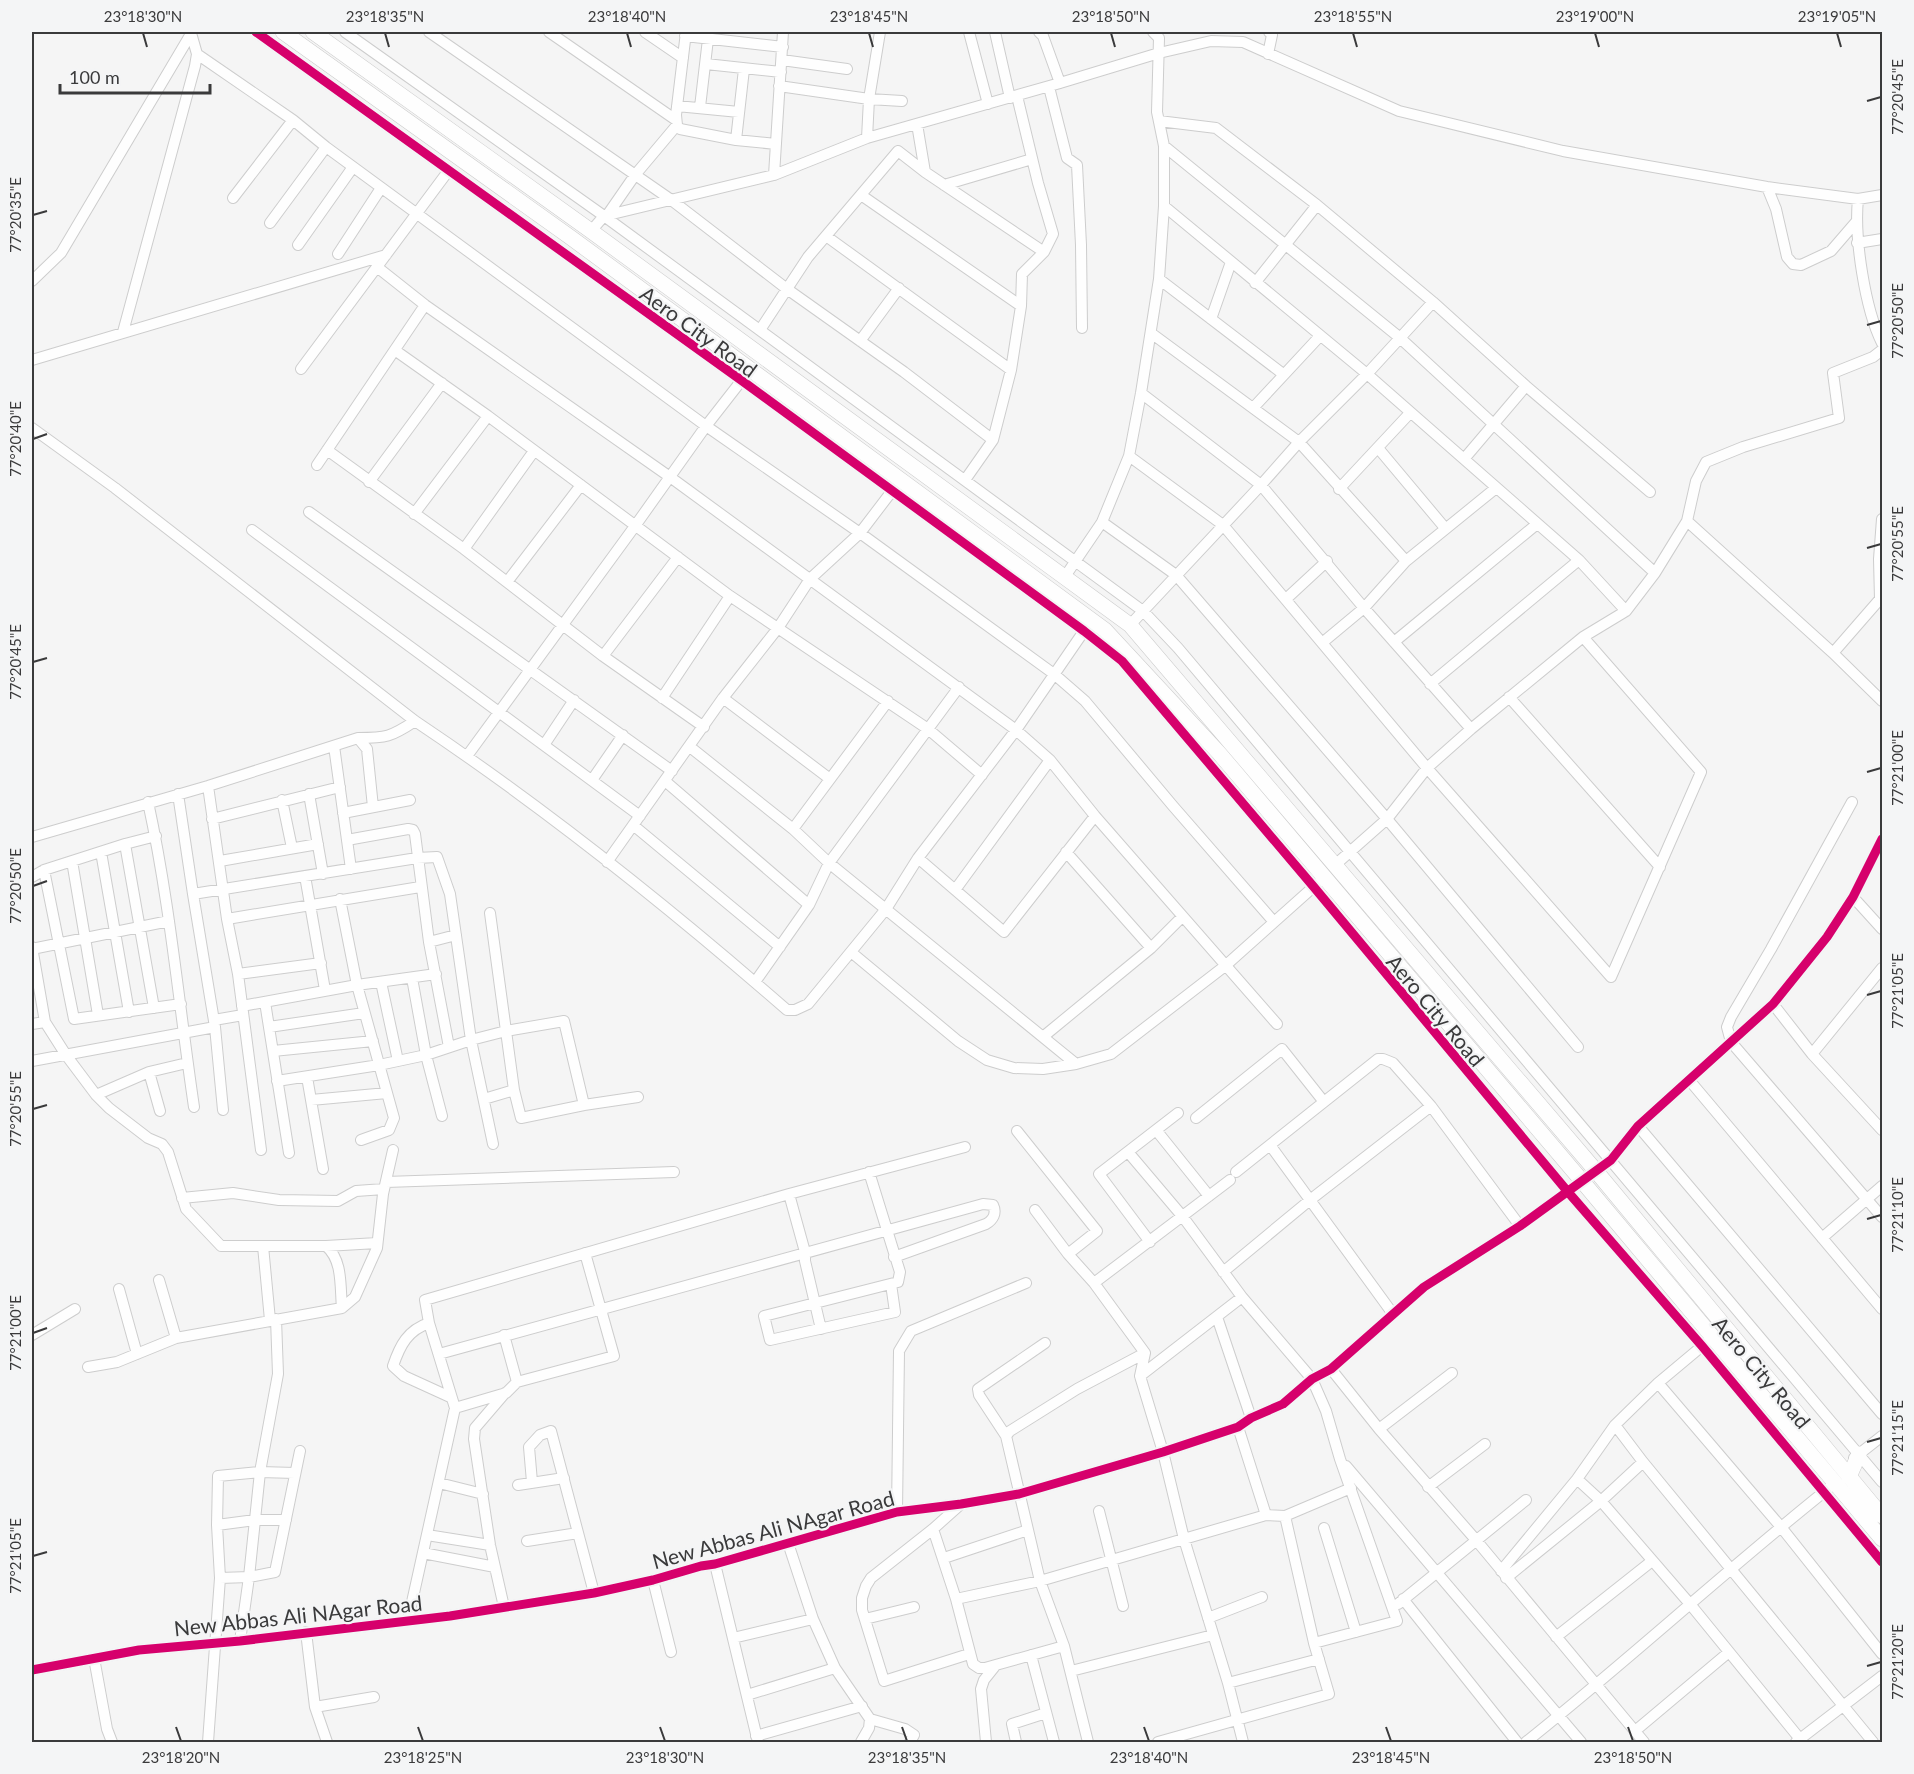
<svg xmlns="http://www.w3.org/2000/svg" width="1914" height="1774" font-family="Lato,sans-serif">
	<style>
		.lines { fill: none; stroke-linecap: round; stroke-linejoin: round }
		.street-casing { stroke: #cdcdcd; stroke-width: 12 }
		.secondary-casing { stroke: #cdcdcd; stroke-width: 16 }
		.street { stroke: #fefefe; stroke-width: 10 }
		.secondary { stroke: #fefefe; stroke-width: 15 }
		.cycleway-casing { stroke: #f4f5f6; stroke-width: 13 }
		.cycleway { stroke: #d6006c; stroke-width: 9 }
		.ticks { fill: none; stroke: #3a3a3b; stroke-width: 2 }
		.labels { text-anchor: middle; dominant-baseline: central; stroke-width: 4.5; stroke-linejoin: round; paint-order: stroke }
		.street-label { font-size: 21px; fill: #3a3a3b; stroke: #f4f5f6 }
		.neatline { fill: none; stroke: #3a3a3b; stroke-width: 2 }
		.ticks-label { font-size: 15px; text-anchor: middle; fill: #3a3a3b }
	</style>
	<rect width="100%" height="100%" fill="#f5f5f5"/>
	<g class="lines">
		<g class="street-casing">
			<path id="street" d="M256,32L741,380L1084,631L1122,661L1313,886L1568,1192L1702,1346L1882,1562
				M345,32L604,216L1143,611L1178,648L1882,1482
				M429,32L670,199L787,289L904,372L993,440
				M549,32L676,120
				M645,32L683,58
				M686,32L676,115L677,125L680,129L736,140L776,144
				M969,32L988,104
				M995,32L1010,98
				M1039,32L1043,36L1060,83
				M685,36L783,47
				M197,54L293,120
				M1268,54L1272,35L1269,32
				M782,60L847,69
				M706,64L781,72
				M779,86L869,99L902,101
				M1049,87L1067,158L1077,165L1081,245L1082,328
				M677,106L739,112
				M700,107L708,39
				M1159,121L1216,128L1317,205L1433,302L1526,386L1650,492
				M917,124L925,172
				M867,138L869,99L880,32
				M736,140L744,69
				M1164,146L1399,337L1655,573
				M774,175L783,32
				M944,185L1032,159
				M1767,187L1776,209L1787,257L1793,264L1801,265L1831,251L1856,222
				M861,195L1021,306
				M233,198L293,120L326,147L706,426L860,533L1054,674L1085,701L1173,806L1274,922
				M1858,199C1854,238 1865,309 1882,343
				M1164,206L1367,374L1579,560L1626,611
				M608,214L635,175L677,125
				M270,223L326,147
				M591,231L604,216L774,175L867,138L1060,83L1159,53L1211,41L1243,42L1399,111L1563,151L1767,187L1858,199L1882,195
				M826,236L1011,370
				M1857,243L1882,239
				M298,245L353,167
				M338,254L381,188
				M377,267L425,305L670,477L1016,730L1050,760L1095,816L1277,1024
				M1159,279L1283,374
				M32,281L61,253L192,32
				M1255,283L1317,205
				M1211,319L1231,262
				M760,330L808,257L898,151L925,172L1044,252
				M123,332L195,66L197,54L191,33
				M1151,333L1299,442L1406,561
				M860,341L899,288
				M396,351L488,416L730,596L928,729L982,775
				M32,360L386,255
				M301,369L449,170
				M1141,393L1261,485L1364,608L1471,729
				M1253,408L1320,336
				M32,428L115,488L415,721C545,808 669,907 787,1010H795L808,1004L886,909L918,858L1016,730L1084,631
				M1378,448L1445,528
				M327,450L464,549L603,656L704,727
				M1129,456L1223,525L1427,768L1611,977L1701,772L1583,637
				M1464,459L1526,386
				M317,465L425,305
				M965,480L993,440L1011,370L1021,306L1022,274L1044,252L1053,234L1038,183L1017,96
				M369,482L442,383
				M1339,489L1410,413
				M309,512L672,771
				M414,514L488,416
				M1687,521L1833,653L1882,701
				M1102,522L1176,575L1387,819L1578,1047
				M252,530L640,816
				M464,549L534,451
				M1064,578L1102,522L1129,456L1141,393L1159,279L1164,206V146L1157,112L1159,38L1153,32
				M507,582L581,485
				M1286,599L1327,561
				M1130,625L1261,485L1299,442L1367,374L1433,302
				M1394,642L1537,524
				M1322,643L1364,608L1406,561L1496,488
				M1833,653L1880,599L1879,559L1882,519
				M603,656L678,557
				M1430,684L1579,560
				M1509,697L1660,867
				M662,698L730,596
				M723,698L830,779
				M358,738L367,749L373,807
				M544,745L574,700
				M334,746L351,869
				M690,747L793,829L829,863L1076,1064L1111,1054L1225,966L1319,882
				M467,756L635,526L706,426L745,376
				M592,780L623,735
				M665,781L809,905
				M208,786L227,919L238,974L261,1150
				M178,794L193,894L215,1027L223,1110
				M309,794L323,874
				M282,800L292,848
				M148,802C170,903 179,1006 194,1107
				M1852,802L1771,949L1731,1017L1727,1027L1731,1042L1882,1217
				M343,813L410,800
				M212,819L340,787
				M633,825L780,947
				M793,829L888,701
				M32,837L208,786L358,738C386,738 391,737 415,721
				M347,840L408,829L413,830L415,834L429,942L449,1047
				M125,844L154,1008
				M101,852L129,1012
				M1066,852L1151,948
				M918,858L1004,932L1095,816
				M72,861L98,1015
				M220,861L318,844
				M607,862L723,698L778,628L810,579L860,533L892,491
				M1335,865L1387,819L1427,768L1471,729L1583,637L1626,611L1655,573L1687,521L1696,481L1706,462L1743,447L1839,418L1833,373L1873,357L1882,350
				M44,870L74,1019L181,1004
				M305,876L325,990
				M32,877L44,870L125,844L156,836
				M955,890L1050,760
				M193,894L417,858L437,857L450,894L471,1040L493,1144
				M1853,897L1882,929
				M340,899L357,985L394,1118L389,1130L361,1140
				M490,913L514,1090L521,1118L584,1105L638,1097
				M227,919L420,887
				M429,942L456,935
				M32,947L45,1022L66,1055L96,1095L109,1108L148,1138L162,1144L168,1152L186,1209L221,1246H326L377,1243
				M32,949L169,921
				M851,952L958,1041L987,1060L1014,1068L1043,1069L1076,1064
				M238,974L321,963
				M412,978L426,1055L442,1116
				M381,982L398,1061
				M755,982L809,905L829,863L959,687
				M265,1002L289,1153
				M1773,1004L1812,1054L1882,1130
				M242,1006L357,985L436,974
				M214,1020L243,1015
				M32,1024L45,1022
				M269,1027L364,1013
				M1044,1036L1151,948L1182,917
				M273,1051L373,1041
				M1812,1054L1882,968
				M32,1061L215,1027
				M149,1072L160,1111
				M307,1077L323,1169
				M277,1081L379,1065L426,1055L471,1040L506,1031L564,1021L584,1105
				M1690,1081L1882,1309
				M96,1095L149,1072L187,1063
				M484,1099L514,1090
				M311,1100L387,1093
				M1196,1118L1282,1049L1324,1102
				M1638,1126L1882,1414
				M1156,1130L1209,1196
				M1017,1131L1097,1231L1068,1254
				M1270,1145L1393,1314
				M1128,1152L1183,1217L1242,1297L1312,1379L1326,1411L1340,1459L1397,1621L1314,1643
				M869,1172L900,1272L898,1282L764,1316L770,1340L895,1312L891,1284
				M1236,1172L1378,1059H1383L1393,1063L1431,1106L1520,1226
				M386,1182L674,1172
				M789,1194L805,1252V1261L821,1329
				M182,1198L233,1193L279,1200L338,1201L356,1191L384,1189
				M1035,1210L1068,1254L1094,1283L1145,1353L1140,1376L1163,1452L1184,1539L1228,1683L1243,1742
				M1822,1238L1882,1186
				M1150,1242L1099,1174L1178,1113
				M263,1246L270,1320
				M326,1246C343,1260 340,1287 342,1308
				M1223,1272L1310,1200L1431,1106
				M159,1280L176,1338
				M1094,1283L1230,1180
				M119,1289L137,1354
				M1217,1317L1251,1418
				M429,1323C408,1330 400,1345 393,1366L404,1376L450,1397
				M32,1335L75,1309
				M504,1335L517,1382
				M439,1354L983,1204L993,1205C997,1213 993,1220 986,1224L894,1257
				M88,1367L117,1362L176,1338L342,1308L355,1297L377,1248L383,1194L393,1150
				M1331,1369L1379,1429L1476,1540L1644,1742
				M1140,1376L1242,1297
				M1658,1383L1781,1527L1882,1654
				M455,1408L429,1323L425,1300L789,1194L965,1147
				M1615,1425L1643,1462L1873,1742
				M1238,1427L1266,1515
				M1379,1429L1452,1373
				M1006,1436L979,1395L978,1389L1045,1343
				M1854,1458L1882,1436
				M1346,1466L1581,1742
				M1577,1479L1601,1501L1690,1604L1800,1739
				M532,1482L529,1447L540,1435L551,1431L594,1593
				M439,1483L483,1494
				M518,1485L564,1478
				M1428,1487L1485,1444
				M961,1504L933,1529L871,1578L866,1586L862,1598V1610L884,1681L969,1654
				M1099,1511L1123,1606
				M897,1512L899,1351L911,1331L1026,1283
				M217,1525L255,1520H286
				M1324,1528L1356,1632
				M933,1529L956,1599L973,1664L979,1668H985L1064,1646
				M427,1535L490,1545
				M527,1541L578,1533
				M788,1543L813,1619L835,1668L870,1719L905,1729L914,1735L910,1742
				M423,1553L495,1567
				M944,1558L1028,1530
				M715,1564L758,1742
				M1501,1571L1577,1479L1615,1425L1658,1383L1707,1342
				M220,1578L249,1577L275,1572L300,1451
				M1506,1578L1601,1501L1643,1462
				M653,1580L671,1652
				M956,1599L1040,1581L1266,1515L1285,1516L1351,1488
				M1403,1599L1517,1742
				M1398,1604L1526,1500
				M504,1607L490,1545L474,1439L475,1428L505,1393
				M1208,1618L1262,1597
				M865,1619L914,1607
				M408,1620L455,1408L506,1393L517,1382L614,1356L585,1253
				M306,1632L315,1707L327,1742
				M1556,1637L1652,1561
				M733,1638L813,1619
				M240,1641L249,1577L260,1472L278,1374L276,1319
				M1031,1655L1054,1742
				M94,1658L107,1729L112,1742
				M32,1670L139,1650L240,1641L450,1616L594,1593L653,1580L701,1566L715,1564L897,1512L961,1504L1019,1494L1163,1452L1238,1427L1251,1418L1283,1404L1312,1379L1331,1369L1424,1287L1520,1226L1611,1160L1638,1126L1773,1004L1827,937L1853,897L1882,839
				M1071,1671L1213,1635
				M1228,1683L1319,1659
				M747,1695L835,1668
				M315,1707L374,1697
				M1635,1731L1729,1652
				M756,1736L862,1706
				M208,1742L220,1578L217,1525L218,1476L260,1472L295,1473
				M861,1742L869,1728L870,1719
				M986,1742L981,1689L984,1680L996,1665
				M1016,1742L1012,1724L1046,1713
				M1088,1742L1064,1646L1040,1581L1006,1436L1010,1431L1077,1389L1145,1353
				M1158,1742L1329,1694L1314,1643L1285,1516
				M1526,1742C1629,1660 1726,1570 1829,1488
				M1796,1742L1882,1676"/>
		</g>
		<g class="secondary-casing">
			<path id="secondary" d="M283,32L570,237L1105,630L1219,753L1582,1181L1882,1539
				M313,32L591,231L1130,625L1596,1171L1882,1516
				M1849,1477L1859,1454"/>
		</g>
		<use href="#street" class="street"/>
		<use href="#secondary" class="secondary"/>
		<g class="cycleway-casing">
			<path id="cycleway" d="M256,32L741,380L1084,631L1122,661L1313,886L1568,1192L1702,1346L1882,1562
				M32,1670L139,1650L240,1641L450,1616L594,1593L653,1580L701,1566L715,1564L897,1512L961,1504L1019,1494L1163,1452L1238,1427L1251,1418L1283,1404L1312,1379L1331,1369L1424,1287L1520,1226L1611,1160L1638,1126L1773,1004L1827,937L1853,897L1882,839"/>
		</g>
		<use href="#cycleway" class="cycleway"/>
	</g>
	<path class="ticks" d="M143,33L147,47M385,33L389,47M627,33L631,47M869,33L873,47M1111,33L1115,47M1353,33L1357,47M1595,33L1599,47M1837,33L1841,47M1867,101L1881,97M33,215L47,211M1867,325L1881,321M33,439L47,434M1867,548L1881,544M33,662L47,658M1867,772L1881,768M33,886L47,881M1867,995L1881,991M33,1109L47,1105M1867,1219L1881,1215M33,1333L47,1328M1867,1442L1881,1438M33,1556L47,1552M1867,1666L1881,1662M176,1727L181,1741M418,1727L423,1741M660,1727L665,1741M902,1727L907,1741M1144,1727L1149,1741M1386,1727L1391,1741M1628,1727L1633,1741"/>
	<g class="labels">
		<g class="street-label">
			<text transform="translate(699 331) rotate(36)">Aero City Road</text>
			<text transform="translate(1436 1010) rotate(50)">Aero City Road</text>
			<text transform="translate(1762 1372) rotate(50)">Aero City Road</text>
			<text transform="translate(773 1529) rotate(-15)">New Abbas Ali NAgar Road</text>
			<text transform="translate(298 1615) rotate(-6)">New Abbas Ali NAgar Road</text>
		</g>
	</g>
	<rect width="1914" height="1774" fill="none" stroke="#f4f5f6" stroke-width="66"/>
	<path d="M60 84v9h150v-9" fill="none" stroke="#3a3a3b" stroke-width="3"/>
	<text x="69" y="84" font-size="18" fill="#3a3a3b" stroke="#f4f5f6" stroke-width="4.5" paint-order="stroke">100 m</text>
	<rect x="33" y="33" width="1848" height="1708" class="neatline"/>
	<g class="ticks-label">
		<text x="143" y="22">23°18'30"N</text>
		<text x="385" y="22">23°18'35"N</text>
		<text x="627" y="22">23°18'40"N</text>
		<text x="869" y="22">23°18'45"N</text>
		<text x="1111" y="22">23°18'50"N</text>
		<text x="1353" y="22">23°18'55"N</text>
		<text x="1595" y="22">23°19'00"N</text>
		<text x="1837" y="22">23°19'05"N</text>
		<text transform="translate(1898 97) rotate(-90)" y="5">77°20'45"E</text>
		<text transform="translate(16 215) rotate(-90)" y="5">77°20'35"E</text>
		<text transform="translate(1898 321) rotate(-90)" y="5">77°20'50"E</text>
		<text transform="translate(16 439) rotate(-90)" y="5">77°20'40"E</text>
		<text transform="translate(1898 544) rotate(-90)" y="5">77°20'55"E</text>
		<text transform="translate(16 662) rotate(-90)" y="5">77°20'45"E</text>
		<text transform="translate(1898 768) rotate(-90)" y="5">77°21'00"E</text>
		<text transform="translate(16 886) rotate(-90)" y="5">77°20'50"E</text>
		<text transform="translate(1898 991) rotate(-90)" y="5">77°21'05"E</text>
		<text transform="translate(16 1109) rotate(-90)" y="5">77°20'55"E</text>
		<text transform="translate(1898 1215) rotate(-90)" y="5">77°21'10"E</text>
		<text transform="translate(16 1333) rotate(-90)" y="5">77°21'00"E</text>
		<text transform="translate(1898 1438) rotate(-90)" y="5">77°21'15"E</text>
		<text transform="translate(16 1556) rotate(-90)" y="5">77°21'05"E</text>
		<text transform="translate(1898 1662) rotate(-90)" y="5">77°21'20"E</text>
		<text x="181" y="1763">23°18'20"N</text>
		<text x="423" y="1763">23°18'25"N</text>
		<text x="665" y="1763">23°18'30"N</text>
		<text x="907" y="1763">23°18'35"N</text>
		<text x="1149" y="1763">23°18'40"N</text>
		<text x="1391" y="1763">23°18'45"N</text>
		<text x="1633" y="1763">23°18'50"N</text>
	</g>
</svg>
